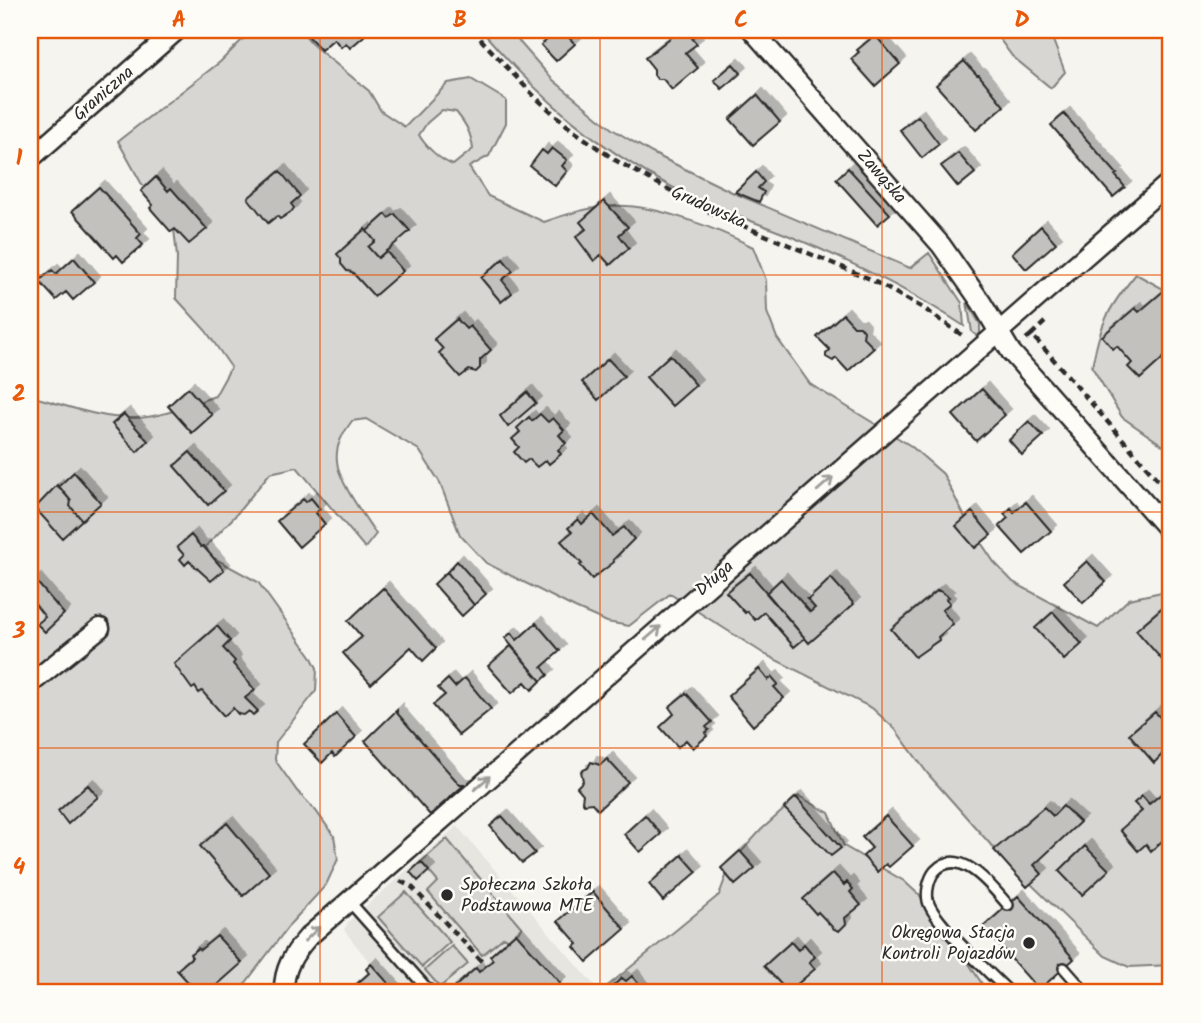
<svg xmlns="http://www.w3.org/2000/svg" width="1201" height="1023" font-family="Kalam,sans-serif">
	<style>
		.built { fill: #e6e5e0 }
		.green { fill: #d7d6d2; stroke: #81807e; stroke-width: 2; fill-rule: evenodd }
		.building { fill: #c2c1be; stroke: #2b2b2b; stroke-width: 2; filter: url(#shadow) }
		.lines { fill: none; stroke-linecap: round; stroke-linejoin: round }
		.lane-casing { stroke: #2b2b2b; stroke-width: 14 }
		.street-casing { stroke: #2b2b2b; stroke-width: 23 }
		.path { stroke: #2b2b2b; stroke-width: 4.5; stroke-dasharray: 7 5; stroke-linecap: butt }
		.lane { stroke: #fdfcf7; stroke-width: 9 }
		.street { stroke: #fdfcf7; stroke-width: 18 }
		.oneway { stroke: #9e9e9b }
		.grid { fill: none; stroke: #e8590c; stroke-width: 2; stroke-opacity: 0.55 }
		.poi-dot { fill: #2b2b2b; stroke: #fdfcf7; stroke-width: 2.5 }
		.labels { text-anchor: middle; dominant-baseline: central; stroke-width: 5; stroke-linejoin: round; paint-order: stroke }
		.street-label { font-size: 18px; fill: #2b2b2b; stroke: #fdfcf7 }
		.poi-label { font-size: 18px; fill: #2b2b2b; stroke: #fdfcf7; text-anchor: start }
		.neatline { fill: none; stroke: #e8590c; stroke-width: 2.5 }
		.grid-label { font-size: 23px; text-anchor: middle; font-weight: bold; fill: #e8590c }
	</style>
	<defs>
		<filter id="shadow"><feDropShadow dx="6" dy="-6" stdDeviation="0" flood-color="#0004"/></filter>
	</defs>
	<rect width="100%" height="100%" fill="#f5f4ef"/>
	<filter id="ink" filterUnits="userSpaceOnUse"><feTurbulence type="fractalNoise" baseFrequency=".0143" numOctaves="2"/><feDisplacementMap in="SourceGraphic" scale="14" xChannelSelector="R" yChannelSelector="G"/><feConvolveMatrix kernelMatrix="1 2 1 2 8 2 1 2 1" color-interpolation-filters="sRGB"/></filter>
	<g filter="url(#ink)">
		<path class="built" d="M457,826L601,993H397L371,964L344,930L348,922Z"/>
		<path class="green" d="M252,30H301L314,46L369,91L381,111L405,127L448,83L471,79L506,100V123L489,156L469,167L488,196L544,222C567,214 589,207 613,206C652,203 718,229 753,247L766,280L767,312L777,338L810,384L911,446L943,474L968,523L994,562L1013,582L1098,628L1129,599L1171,590V965L1129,967L1105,956L991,845L928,774L895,729L872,708L766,655L670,594L629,626L607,622L575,608L486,563L460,535L439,481L419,450L366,419L352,421C343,433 335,446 337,461C338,481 365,517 376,534L365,548L297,467L270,473L235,516L206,546L210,556L258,582L311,656L317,668L316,691L276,742L275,760L297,791L316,811L334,836L338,859L326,885L291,923L238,993H30V396C62,404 97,418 131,418C160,419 189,405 215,396L231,367L206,331L176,298L177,257L174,229L145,190L118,141L220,62ZM442,110L456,112C466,124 471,133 473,149L453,165C440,160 426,147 419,135L427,123Z
			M481,30H509L552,79L612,129L652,153L734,193L910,268L929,253L962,303L964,326C907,288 848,260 785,234C747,219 708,206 672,187C595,147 537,95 481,30Z
			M993,30H1049L1065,72L1051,88L1012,56Z
			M1136,274L1165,290L1171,289V451L1122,417L1092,367C1100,324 1108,308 1136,274Z
			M967,302L980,324V333L977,336L972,332Z
			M799,796L829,813L844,846L904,881L932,907L988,993H599L719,895L731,863L761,830Z
			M447,839L522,928L509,940L504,937L482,955L428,892L438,882L421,862Z
			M406,892L450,942L422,967L378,917Z
			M452,946L468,964L440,987L425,970Z"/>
		<path class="building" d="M303,30H361L364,36L350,48L346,43L341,47L334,39L321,50Z
			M558,30H562L575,44L556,61L541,45Z
			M680,30H689L695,36L692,38L697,44L685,53L698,68L672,90L663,79H657L654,75V69L645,58Z
			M875,35L900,64L875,86L851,59L859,52L857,50Z
			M964,61L977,75H979L1004,106L976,130L936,85Z
			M733,64L741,73L722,89L714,80Z
			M757,95L780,122L753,145L730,119Z
			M1064,114L1117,174L1115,175L1125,187L1113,197L1051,125Z
			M918,116L939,144L922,158L900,130Z
			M552,148L567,160L562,166L567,171L555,186L530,166L542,150L547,154Z
			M958,153L975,173L958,187L941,166Z
			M848,168L890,214L877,225L836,179Z
			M280,171L300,196L291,204L294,208L291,212L280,219L277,216L268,223L248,198Z
			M756,172L764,182L758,188L764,192L759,202L735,192Z
			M156,177L168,191L171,188L207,229L189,244L175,229L171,232L150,208L153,205L141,191Z
			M99,187L141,234L137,238L143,245L123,262L117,255L114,258L72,211Z
			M604,201L628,227L619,235L629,248L610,265L601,255L594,261L576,237L586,229L580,222Z
			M386,214L389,218L395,214L410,231L378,258L368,247L375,241L367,231Z
			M1041,226L1056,243L1026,269L1012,253Z
			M365,229L375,241L368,247L378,258L386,251L403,271L374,296L352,272L347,271L341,264V259L337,254Z
			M74,258L94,282L73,300L66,292L56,300L39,281L52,270L56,274Z
			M503,259L513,271L502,280L512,293L501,302L481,278Z
			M1167,288L1171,292V344L1168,346L1171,351L1140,379L1128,367L1132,363L1117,346L1113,349L1102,336L1135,308L1139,312Z
			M843,314L854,326H860L864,331L863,337L874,348L848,371L836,358L833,361L826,357V354L830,350L817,337Z
			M457,319L466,329L470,326L491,350L480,360V368L476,372L469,370L460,377L439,353L443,349L434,339Z
			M670,355L696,385L672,406L646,377Z
			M608,359L624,376L598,400L582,382Z
			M188,388L212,415L192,433L168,406Z
			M982,389L1005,415L976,441L953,415Z
			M527,392L536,403L508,427L500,416Z
			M124,414L148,441L137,452L112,424Z
			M540,414L548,422L553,418L564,430L559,435L566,443L558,450L561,454L549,464L546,460L537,467L529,459L524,463L514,452L519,447L512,439L520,432L517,428L529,417L532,421Z
			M1029,421L1043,436L1022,455L1009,440Z
			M190,452L224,491L208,505L174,466Z
			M74,472L101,503L82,520L70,506L71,501L59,486Z
			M57,485L71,501L70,506L82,520L62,538L35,508Z
			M311,498L320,509L316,513L325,524L299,547L277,521L303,499L306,502Z
			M1026,502L1051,531L1024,554L999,526L1008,518L1004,514L1011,508L1014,512Z
			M972,512L991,535L975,548L956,526Z
			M593,514L612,536L624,527L634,539L613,560L614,562L592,579L580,565L582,564L561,541L572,532L568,528L578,519L582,524Z
			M191,535L201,547L203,546L224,570L211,581L189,561L185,565L180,559L184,555L177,547Z
			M457,561L486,594L474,605L447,572Z
			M1087,561L1106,582L1083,603L1064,582Z
			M447,572L474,605L462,616L434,584Z
			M750,573L805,638L794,647L764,612L755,620L747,611L745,613L726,592Z
			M831,578L854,604L809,643L766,593L781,579L810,612L815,608L807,599H809Z
			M35,580L64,614L45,632L37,624L45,617L30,598V585Z
			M383,588L436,648L423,661L411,647L371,684L343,653L362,637L348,621Z
			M938,590L949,597L946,599L950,603L942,610L953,624L938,637L939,640L915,657L891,629Z
			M1171,600V653L1162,660L1136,630Z
			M1053,612L1082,644L1064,660L1035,628Z
			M536,623L560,651L542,667L548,675L541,681L505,638L511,633L517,640Z
			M217,626L230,641L223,648L235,661L233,664L255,690L245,698L258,711L253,715L249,711L244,715L238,714L233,708L224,716L202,691L199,693L195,687L192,689L174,664Z
			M511,646L541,681L532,690L525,682L512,693L488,666Z
			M759,669L768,680L772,677L778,684L774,687L784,698L753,726L728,696Z
			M465,678L491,709L459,735L433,705L445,695L438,688L448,679L455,687Z
			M686,693L712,722L706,727L709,730L705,733L707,736L693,748L686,740L678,747L660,727L674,714L669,707Z
			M397,710V713L460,785H464L430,815L365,741Z
			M1155,712L1171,729V745L1154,763L1129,734Z
			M336,714L356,737L335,757L332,753L322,763L304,744Z
			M607,759L628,782L598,810L592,803L584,804L582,801L583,794L577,787L583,781L581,771L588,768L591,762L600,765Z
			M88,785L98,797L68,824L58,811Z
			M1171,786V833L1151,851L1146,844L1138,851L1120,830L1142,811L1134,803L1142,796L1149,804Z
			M796,797L841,848L831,856L784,808Z
			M1063,806L1080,822L1034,865L1042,874L1027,887L994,850L1044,807L1053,816Z
			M645,815L661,834L640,852L624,834Z
			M502,816L535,853L522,863L490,826Z
			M886,816L913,846L889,867L886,864L877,872L863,856L872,848L862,837Z
			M227,823L269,873L243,896L200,846Z
			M1085,846L1109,870L1082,895L1059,871Z
			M740,851L755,868L735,885L721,868Z
			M682,855L697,872L663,901L649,884Z
			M421,862L429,871L418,881L410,872Z
			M833,873L844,885L847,882L853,889L850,892L861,905L845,918L846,924L839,931L834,929L818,912L816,914L803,899Z
			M593,892L625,929L587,962L574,947L578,944L558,921Z
			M1018,896L1074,959L1039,990L983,927Z
			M516,933L560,983L552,991L548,993H452L450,991L476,968L479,972L493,960L490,956Z
			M217,936L242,963L208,993H198L177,970L192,957L190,954L198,948L200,950Z
			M791,942L798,950L804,944L815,957L809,962L815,969L788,992L764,966Z
			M371,964L397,993H353L350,990L369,973L366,969Z
			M632,976L645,992L644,993L606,992L622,978L626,981Z"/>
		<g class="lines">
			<g class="lane-casing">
				<path id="lane" d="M348,900L431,993
					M1008,905C993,888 960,844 935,871C929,878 926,892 928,901C933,922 993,976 1010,993
					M1064,968L1086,993"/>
			</g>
			<g class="street-casing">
				<path id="street" d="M752,30L941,245L981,302L1011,352L1171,533
					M30,159L177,30
					M30,684L100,628
					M284,993C283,970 293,954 308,937L1171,181"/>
			</g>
			<path class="path" d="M472,30L535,97L571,129L615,160L710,212L868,278L923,308L965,337
				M1031,335L1047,320
				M1026,339L1031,335L1041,345L1171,495
				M400,881L412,887L486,966"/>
			<use href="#lane" class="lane"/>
			<use href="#street" class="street"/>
		</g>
		<defs><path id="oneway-shaft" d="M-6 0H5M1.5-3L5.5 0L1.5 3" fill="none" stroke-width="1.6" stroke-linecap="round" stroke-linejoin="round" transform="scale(1.75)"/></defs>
		<g class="oneway">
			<use href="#oneway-shaft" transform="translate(825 484) rotate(-41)"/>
			<use href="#oneway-shaft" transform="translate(653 633) rotate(-41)"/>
			<use href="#oneway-shaft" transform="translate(482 783) rotate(-41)"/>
			<use href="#oneway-shaft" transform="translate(312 934) rotate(-44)"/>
		</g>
	</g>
	<path class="grid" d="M320,30V993M600,30V993M882,30V993M30,275H1171M30,512H1171M30,748H1171"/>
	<g class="poi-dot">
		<circle cx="447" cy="895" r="7"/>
		<circle cx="1029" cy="943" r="7"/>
	</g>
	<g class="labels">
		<g class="street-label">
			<text transform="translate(104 94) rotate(-41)">Graniczna</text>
			<text transform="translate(881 177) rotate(49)">Zawąska</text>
			<text transform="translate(708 208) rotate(24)">Grudowska</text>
			<text transform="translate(715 579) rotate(-41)">Długa</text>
		</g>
		<g class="poi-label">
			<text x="461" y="885">Społeczna Szkoła<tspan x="461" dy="21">Podstawowa MTE</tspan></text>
			<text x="1015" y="933" text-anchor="end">Okręgowa Stacja<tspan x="1015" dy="21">Kontroli Pojazdów</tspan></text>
		</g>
	</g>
	<rect width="1201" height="1023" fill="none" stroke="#fdfcf7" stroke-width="77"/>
	<rect x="38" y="38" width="1124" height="946" class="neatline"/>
	<g class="grid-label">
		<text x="179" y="27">A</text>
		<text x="460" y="27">B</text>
		<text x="741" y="27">C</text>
		<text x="1022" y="27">D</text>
		<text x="19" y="165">1</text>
		<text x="19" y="401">2</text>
		<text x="19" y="638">3</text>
		<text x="19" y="874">4</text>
	</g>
</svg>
